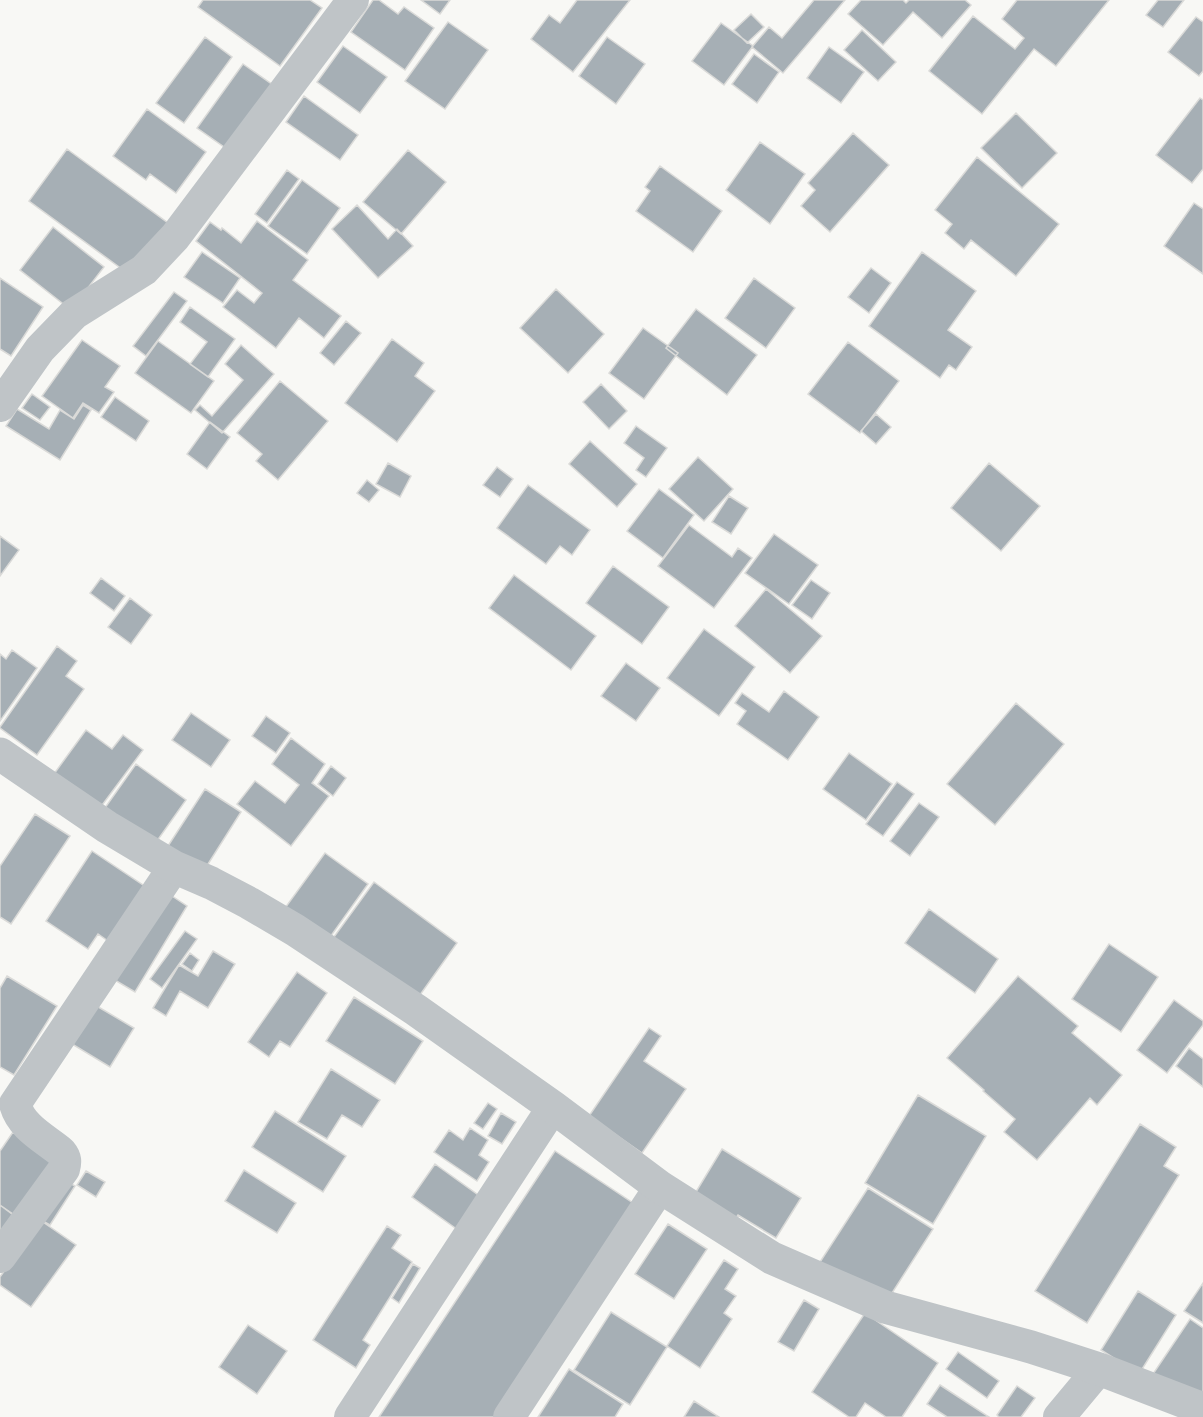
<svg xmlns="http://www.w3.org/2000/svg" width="1203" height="1417" font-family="'Sofia Sans Condensed',sans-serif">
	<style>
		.building { fill: #a6afb5; stroke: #dadad8; stroke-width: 1.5 }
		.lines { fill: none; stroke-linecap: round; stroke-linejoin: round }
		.minor { stroke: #bfc4c7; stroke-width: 32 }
		.tertiary { stroke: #bfc4c7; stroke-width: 33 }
	</style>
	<rect width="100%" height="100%" fill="#f8f8f5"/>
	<path class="building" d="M203,0H310L322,8L280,66L198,7Z
		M373,0H379L398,14L404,7L434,28L405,70L351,32Z
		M421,0H450L440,14Z
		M577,0H630L573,72L531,39L549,15L560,23Z
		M814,0H845L783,73L752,47L769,27L782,38Z
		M861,0H903L906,3L909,0H965L971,5L942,38L913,12L883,45L848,14Z
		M1017,0H1109L1056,66L1034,49L982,114L929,71L973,16L1015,49L1024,38L1002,19Z
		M1158,0H1184L1163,27L1146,15Z
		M751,14L764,27L747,43L734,30Z
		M1196,17L1203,22V71L1199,76L1168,52Z
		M448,22L488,50L445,109L405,81Z
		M721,23L753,46L724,85L692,61Z
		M862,30L896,62L878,81L844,50Z
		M205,37L232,57L184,123L156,103Z
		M607,37L645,64L616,104L579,76Z
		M343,46L387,77L360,113L317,82Z
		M829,47L864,72L841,103L807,78Z
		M754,54L779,72L757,103L732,84Z
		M243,64L273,85L227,149L197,128Z
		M304,96L358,135L340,160L286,122Z
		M1200,98L1203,100V169L1192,183L1156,155Z
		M147,109L206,152L176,193L150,174L146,180L113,156Z
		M1016,113L1057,153L1022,188L981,148Z
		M853,133L889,165L830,232L801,206L815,190L808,183Z
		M760,142L805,174L770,224L726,190Z
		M67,149L168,223L130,275L29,201Z
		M408,150L446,182L401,234L363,202Z
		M977,157L1059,224L1016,276L971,240L964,249L945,233L952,224L935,210Z
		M660,166L722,211L693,252L636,211L650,191L645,187Z
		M287,170L299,179L267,223L255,214Z
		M302,180L340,208L307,254L268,226Z
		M1194,203L1203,209V274L1164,246Z
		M357,205L388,239L397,229L413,246L378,278L332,229Z
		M257,221L308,260L293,280L341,316L324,338L299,318L276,348L223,307L237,290L254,303L262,293L196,241L210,222L221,230L222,228L241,243Z
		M53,227L104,267L71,310L20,270Z
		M202,252L240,278L223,303L184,277Z
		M922,252L976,291L948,330L972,347L956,370L949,365L940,378L869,326Z
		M871,268L891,283L869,313L848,297Z
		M0,278L43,307L11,356L0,349Z
		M754,278L795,308L766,348L725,318Z
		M556,289L604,334L568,373L520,328Z
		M174,292L187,301L146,356L133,346Z
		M190,307L235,339L208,377L190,364L207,342L180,322Z
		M696,309L757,355L727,395L666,348Z
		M346,321L361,333L334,365L320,353Z
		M643,328L678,353L644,399L609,373Z
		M392,339L424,363L415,376L435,391L397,442L345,403Z
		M82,340L120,366L105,387L114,392L99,413L83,403L73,418L42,396Z
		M158,341L214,381L191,413L135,373Z
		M848,342L899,381L860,433L808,394Z
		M241,345L274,374L222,433L195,410L200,405L212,416L243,380L225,364Z
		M280,381L328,421L278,480L256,461L262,454L237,433Z
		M601,384L627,411L609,429L583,402Z
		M32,394L50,407L40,420L22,408Z
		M115,397L149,421L136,441L101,417Z
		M83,405L91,410L60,460L6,426L17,409L49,429L60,410L74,419Z
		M876,414L891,427L876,444L861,431Z
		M210,422L230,437L207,469L187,454Z
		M636,426L667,448L646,477L636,470L644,458L624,443Z
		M590,441L637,484L617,507L569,464Z
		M698,457L733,489L704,521L669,489Z
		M388,463L411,476L400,497L376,484Z
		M989,463L1040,506L1001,551L951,508Z
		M497,467L513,479L500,497L483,485Z
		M367,480L379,490L369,502L357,493Z
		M528,485L590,530L572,555L560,546L546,564L497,528Z
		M659,489L694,515L663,558L627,531Z
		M729,496L748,508L731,534L712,522Z
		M689,525L732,557L738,548L752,558L714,608L658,566Z
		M774,534L818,565L789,604L745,573Z
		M0,536L19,550L0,576Z
		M613,566L669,607L642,644L586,603Z
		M514,575L596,636L571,670L489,608Z
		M101,578L125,596L114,611L90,593Z
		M811,580L830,593L812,619L792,605Z
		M766,589L822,636L790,673L735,626Z
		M130,598L152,615L131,644L108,627Z
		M704,629L755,667L719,716L667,678Z
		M57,646L77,661L66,676L84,689L37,755L0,728V727Z
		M12,650L37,668L0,721V654L6,659Z
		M626,663L660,688L636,721L601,696Z
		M784,691L819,717L788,760L737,724L746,711L735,703L742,693L769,712Z
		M1016,703L1064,744L995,825L947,784Z
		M191,713L230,740L211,767L172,740Z
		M266,716L290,733L276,753L252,736Z
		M86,730L112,749L123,735L143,750L97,812L51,778Z
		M291,738L325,764L312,783L329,796L291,846L237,804L255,781L285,803L299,785L272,764Z
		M849,753L892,784L866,820L823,789Z
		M136,764L186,800L152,848L102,812Z
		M331,766L346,778L333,796L318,784Z
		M897,782L914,794L883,836L866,824Z
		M205,789L241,812L203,872L166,849Z
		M919,803L939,817L910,856L890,841Z
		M35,814L70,836L11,924L0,917V866Z
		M92,851L155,893L118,948L98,934L88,949L46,921Z
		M325,853L368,884L328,940L285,908Z
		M374,882L457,943L415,1002L331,941Z
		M166,892L187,906L135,992L113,979Z
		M929,909L998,959L975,993L905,943Z
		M185,931L197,939L162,988L150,979Z
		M1109,944L1158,977L1121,1032L1072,999Z
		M213,951L235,964L208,1008L180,991L166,1016L153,1008L179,965L198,976Z
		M190,953L199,960L192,971L182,964Z
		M297,972L327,993L290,1047L280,1041L269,1057L248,1042Z
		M7,976L57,1006L14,1075L0,1067V988Z
		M1018,976L1078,1026L1072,1033L1122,1075L1097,1105L1090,1098L1037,1160L1004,1132L1015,1119L983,1091L984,1090L947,1058Z
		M354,997L423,1041L395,1084L326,1041Z
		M1174,1000L1203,1021V1025L1167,1073L1137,1050Z
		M95,1005L134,1028L110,1067L72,1044Z
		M649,1028L661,1036L644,1061L686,1089L642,1153L589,1116Z
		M1189,1048L1203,1059V1087L1176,1066Z
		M331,1069L380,1100L362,1127L342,1115L327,1139L298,1122Z
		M918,1095L986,1136L933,1224L865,1183Z
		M488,1103L497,1109L483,1129L474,1123Z
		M275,1111L346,1156L323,1192L252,1147Z
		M501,1113L516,1122L502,1144L488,1136Z
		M1140,1124L1176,1147L1164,1166L1179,1175L1087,1323L1035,1291Z
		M470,1128L488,1140L479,1155L489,1162L477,1181L434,1152L449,1130L463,1140Z
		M13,1132L62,1167L23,1221L0,1205V1151Z
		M722,1149L801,1198L776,1238L738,1215L731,1225L691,1200Z
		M555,1151L642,1209L504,1417H379Z
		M435,1164L481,1197L458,1230L412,1197Z
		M244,1170L296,1203L277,1233L225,1201Z
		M86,1171L105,1182L96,1197L77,1185Z
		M63,1179L75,1186L50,1225L39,1219Z
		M868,1188L933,1229L885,1304L820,1262Z
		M0,1205L24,1223L0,1257Z
		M40,1220L76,1245L31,1307L0,1285V1277Z
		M668,1224L707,1249L674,1299L635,1274Z
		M387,1226L401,1235L392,1248L412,1262L363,1340L370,1345L356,1368L313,1340Z
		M724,1260L738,1269L725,1289L736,1296L724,1313L732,1319L700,1368L667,1346Z
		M413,1264L420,1268L399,1303L392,1298Z
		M1203,1283V1323L1184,1311Z
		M1138,1291L1176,1315L1139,1374L1101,1350Z
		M804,1300L819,1309L794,1351L778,1342Z
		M611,1312L667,1347L630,1405L574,1370Z
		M865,1313L938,1363L902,1417H886L865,1403L856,1417H849L812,1392Z
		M1190,1319L1203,1328V1408L1153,1374Z
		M248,1325L287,1351L257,1394L219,1367Z
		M958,1352L999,1381L987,1398L946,1369Z
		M569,1369L623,1404L615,1417H538Z
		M940,1385L989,1417H947L927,1404Z
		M1017,1386L1035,1398L1021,1417H999L997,1415Z
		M694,1401L719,1417H684Z"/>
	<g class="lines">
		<path class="minor" d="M0,406L40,349L74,314L144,270L175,237L353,0
			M0,1257L64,1169C66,1162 66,1158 61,1152C44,1138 21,1127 15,1104L174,867
			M350,1417L553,1107
			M509,1417L660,1187
			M1059,1417L1099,1369"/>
		<path class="tertiary" d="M0,754L107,827L174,867L211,883L249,903L295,930L416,1010L553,1107L660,1187L772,1258L885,1307L1031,1347L1099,1369L1203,1409"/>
	</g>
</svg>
